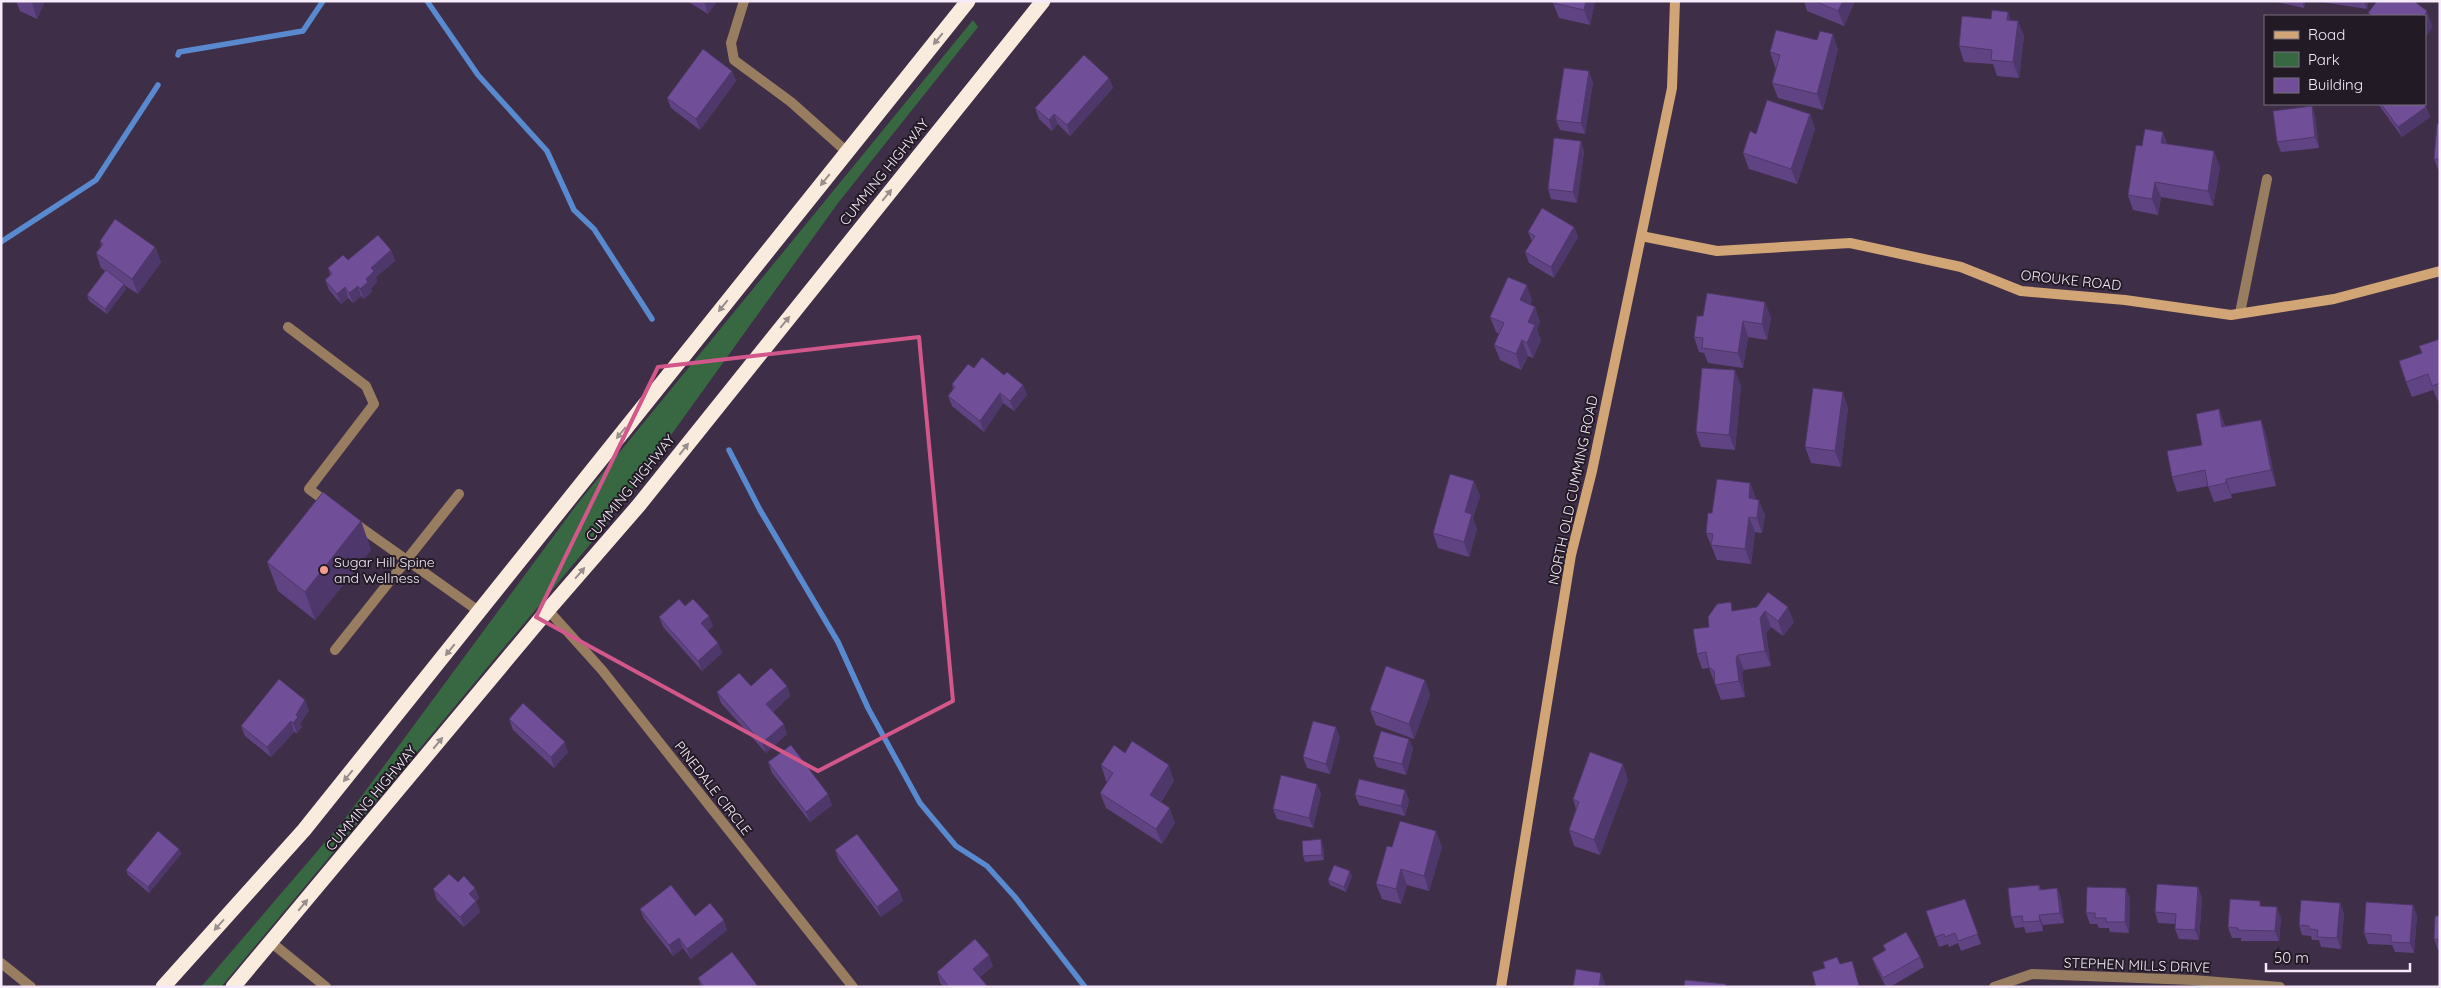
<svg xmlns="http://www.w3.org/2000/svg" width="2441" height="988" font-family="Quicksand,sans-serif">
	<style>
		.green { fill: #386842 }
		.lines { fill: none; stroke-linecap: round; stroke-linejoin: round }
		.stream { stroke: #5989cf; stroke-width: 5.5 }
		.lane { stroke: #997d60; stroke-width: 10 }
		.street { stroke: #997d60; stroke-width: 10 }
		.secondary { stroke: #d1a576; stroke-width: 10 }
		.highway { stroke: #f9ecde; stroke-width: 15 }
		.wall { fill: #604383 }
		.shaded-wall { fill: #4e376a }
		.building { fill: #704e98; stroke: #4e376a }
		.oneway { fill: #988e8b }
		.marked { fill: none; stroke: #d2578b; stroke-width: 4; stroke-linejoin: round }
		.poi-dot { fill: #f59c90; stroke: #221a25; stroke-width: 2 }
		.labels { text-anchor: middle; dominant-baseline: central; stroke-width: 4; stroke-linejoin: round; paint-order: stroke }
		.street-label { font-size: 14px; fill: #f6ebfb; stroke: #221a25 }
		.poi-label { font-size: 14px; fill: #f6ebfb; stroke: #221a25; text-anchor: start }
	</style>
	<rect width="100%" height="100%" fill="#3f2e47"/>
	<path class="green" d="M973,20L978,27L838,203L607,524L221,987H201L344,820L578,503Z"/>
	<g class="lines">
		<path class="stream" d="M427,1L478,75L547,151L574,210L594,229L652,319
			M178,55L179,52L303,31L323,1
			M1,242L96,180L158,85
			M729,450L760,510L838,642L868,708L920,803L956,846L987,866L1015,897L1085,987"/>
		<path class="lane" d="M744,1L731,43L734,60L791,102L847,152
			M2240,313L2267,179
			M288,327L366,386L374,404L309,489L329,504
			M353,522L480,612
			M335,650L459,494"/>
		<path class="street" d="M548,610L602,670L853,987
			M272,943L326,987
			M1,963L31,987
			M1994,987L2032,974L2193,980L2280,987"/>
		<path class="secondary" d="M1641,236L1717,251L1850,243L1961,267L2021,291L2125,300L2231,315L2334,299L2440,271
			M1501,987L1571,555L1592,471L1672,88L1675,1"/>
		<path class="highway" d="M163,987L304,830L968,1
			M233,987L548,610L639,505L1043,1"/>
	</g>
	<path class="wall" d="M16,1H45L37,19L20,11Z
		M687,1H717L708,14Z
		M1595,1L1590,25L1559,18L1553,3Z
		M1804,1H1855L1844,26L1807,11Z
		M2272,1H2305L2304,8Z
		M2321,1H2368L2367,9L2322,2Z
		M2008,12L2010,20L2018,21L2024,36L2019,78L1997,76L1993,64L1964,62L1959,46L1991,19Z
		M1838,49L1823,110L1778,98L1772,83L1776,68L1775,67L1770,52Z
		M732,71L736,81L700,130L671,108L667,98Z
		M1109,78L1113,88L1070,136L1058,124L1052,131L1039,119L1035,108Z
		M1593,82L1585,134L1560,130L1556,120Z
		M2378,104H2424L2426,107L2430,117L2402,137Z
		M2312,106L2315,116L2319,148L2281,152L2277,142Z
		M1810,114L1815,129L1797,184L1749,169L1743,153Z
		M2440,124V169H2438L2434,159Z
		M2163,132L2167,144L2220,167L2213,206L2161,197L2158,215L2133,210L2128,195L2142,146Z
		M1581,141L1584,152L1577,203L1551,199L1548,189Z
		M1574,227L1578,237L1554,278L1529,263L1525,252L1532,241L1528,232Z
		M100,241L155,247L161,262L138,294L124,285L126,289L107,314L89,301L87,295L105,271L101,268L96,253L101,246Z
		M391,250L395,261L376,277L377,282L371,288L372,292L364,299L361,296L353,303L348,298L341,304L329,290L325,280L330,275L328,268L348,260Z
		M1532,300L1530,305L1535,307L1540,322L1537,330L1541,340L1533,358L1528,356L1521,370L1500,360L1494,345L1499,334L1496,332L1490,317Z
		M1703,316L1771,317L1767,340L1748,337L1743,368L1708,363L1704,353L1699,352L1694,337Z
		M2440,339V400L2438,401L2433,390L2412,397L2406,382L2422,353Z
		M974,368L1004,375L1023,385L1027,395L1014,411L1003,403L984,432L952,406L948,396L953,389L952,384Z
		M1741,386L1735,450L1701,447L1696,432Z
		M1848,407L1841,467L1811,463L1805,447Z
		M2219,409L2225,426L2261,420L2266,435L2276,486L2231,494L2232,498L2214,502L2208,486L2177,492L2172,477L2202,445Z
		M1474,481L1480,496L1473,518L1477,529L1469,557L1438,548L1433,533Z
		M1750,483L1756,499L1765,515L1762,533L1755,532L1751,564L1717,560L1706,533L1712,513Z
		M361,521L371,550L315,620L278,591L267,562Z
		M685,606L713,626L707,631L718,643L722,653L702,671L663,627L659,617Z
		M1757,607L1794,622L1783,636L1771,627L1766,633L1771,666L1744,670L1742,673L1745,697L1721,700L1709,668L1702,669L1697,654L1709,627L1734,611Z
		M1425,680L1430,695L1414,739L1376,725L1370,710Z
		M751,686H787L790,696L773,712L787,734L766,753L721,703L717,692Z
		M309,710L300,724L302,727L297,733L294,732L271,757L245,736L241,726Z
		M509,719L568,752L554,768L513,730Z
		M1340,737L1330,774L1307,768L1303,757Z
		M1409,739L1413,749L1406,775L1377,767L1373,757Z
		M1125,753L1174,781L1161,802L1175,823L1162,844L1106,808L1100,793L1108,781H1106L1101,765Z
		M768,762L832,805L810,822L772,773Z
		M1628,779L1600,855L1574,846L1569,830L1576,809L1573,799Z
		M1317,784L1321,794L1313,828L1277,819L1273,809Z
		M1405,790L1409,800L1405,816L1359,805L1355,795Z
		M1323,845L1324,860L1305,862L1303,856Z
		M1392,847H1442L1429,891L1407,885L1401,904L1382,899L1376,884Z
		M179,849L181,854L149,893L128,875L126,870Z
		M835,850L899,890L903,901L881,917L839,861Z
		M1352,876L1346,892L1330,885L1328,880Z
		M458,882L475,888L479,898L476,901L480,912L464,927L437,900L433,889Z
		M2039,885L2041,890L2057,888L2061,899L2064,923L2043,925V931L2026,933L2024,927L2015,928L2011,917Z
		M2198,887L2202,898L2199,940L2179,939L2175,929V924L2158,923L2155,912Z
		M2130,898L2129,933L2110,932L2109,928H2099L2097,924H2090L2086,913Z
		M1965,899L1981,944L1961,951L1958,943L1949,947L1948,944L1939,947L1926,911Z
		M2340,903L2344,914L2341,949L2321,947L2319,940H2312L2311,936L2302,935L2299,925Z
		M2262,906L2281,918L2279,941H2241V938H2232L2228,927Z
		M640,909L695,916L727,930L691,959L683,948L673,956L644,919Z
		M2417,915L2414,953L2395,952L2392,945L2368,944L2364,933Z
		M2440,916V950H2438L2434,939Z
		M1883,945L1920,957L1924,967L1890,987H1886L1876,968L1872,958L1885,950Z
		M993,966L980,977L988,987H944L940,983L937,972Z
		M698,978L757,985L758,987H701Z"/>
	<path class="shaded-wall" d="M33,1H45L37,19L32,3Z
		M706,1H717L708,14L705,4Z
		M1586,1H1595L1590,25L1584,10Z
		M1843,1H1855L1844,26L1838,11Z
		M2302,1H2305L2304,8Z
		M2364,1H2368L2367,9Z
		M2427,11L2433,27L2425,38V16H2424Z
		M2008,12L2013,27L2007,20Z
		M2018,21L2024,36L2019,78L2013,62Z
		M1833,34L1838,49L1823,110L1817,94Z
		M732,71L736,81L700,130L696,119Z
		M1589,71L1593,82L1585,134L1581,123Z
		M1109,78L1113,88L1070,136L1067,125Z
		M2312,106L2315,116L2319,148L2315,137Z
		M2426,107L2430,117L2402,137L2398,127Z
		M1054,114L1058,124L1052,131L1049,120Z
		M1810,114L1815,129L1797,184L1791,169Z
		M2163,132L2168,147L2161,143Z
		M1581,141L1584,152L1577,203L1573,192Z
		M2214,151L2220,167L2213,206L2208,191Z
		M2155,182L2161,197L2158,215L2152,199Z
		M1574,227L1578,237L1554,278L1551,267Z
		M155,247L161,262L138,294L132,279Z
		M391,250L395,261L376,277L377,282L371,288L372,292L364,299L360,289L371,268Z
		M124,284L126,289L107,314L105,309Z
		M1527,285L1532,300L1525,316L1520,300Z
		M358,286L361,296L353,303L349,293Z
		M345,287L348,298L341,304L337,294Z
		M1765,302L1771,317L1767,340L1762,324Z
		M1535,307L1540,322L1537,330L1541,340L1533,358L1527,343L1528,322Z
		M1743,321L1748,337L1743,368L1738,353Z
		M1522,340L1528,356L1521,370L1516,354Z
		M1735,370L1741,386L1735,450L1729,435Z
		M1023,385L1027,395L1014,411L1010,401Z
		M1843,392L1848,407L1841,467L1835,451Z
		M1000,393L1003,403L984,432L980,421Z
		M2219,409L2224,425L2228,442L2222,427Z
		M2261,420L2266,435L2276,486L2271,470Z
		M2226,479L2231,494L2232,498L2226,483Z
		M1474,481L1480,496L1473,518L1477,529L1469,557L1464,542L1465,512Z
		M1750,483L1756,498L1754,514L1749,498Z
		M1759,500L1765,515L1762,533L1757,518Z
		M1749,517L1755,532L1751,564L1745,549Z
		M361,521L371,550L315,620L305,592Z
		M1788,607L1794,622L1783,636L1778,621Z
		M1765,611L1771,627L1766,633L1771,666L1765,651L1760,618Z
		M709,616L713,626L704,633L701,623Z
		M718,643L722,653L702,671L698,661Z
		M1738,655L1744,670L1742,673L1745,697L1739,681L1736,658Z
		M1425,680L1430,695L1414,739L1409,724Z
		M787,686L790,696L770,714L766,704Z
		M305,700L309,710L300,724L302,727L297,733L293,723L296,715Z
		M291,721L294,732L271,757L267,747Z
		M784,724L787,734L766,753L762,743Z
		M1336,727L1340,737L1330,774L1326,764Z
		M1409,739L1413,749L1406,775L1402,764Z
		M565,742L568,752L554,768L551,757Z
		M1623,764L1628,779L1600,855L1594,840Z
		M1169,765L1174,781L1155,810L1150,795Z
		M1317,784L1321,794L1313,828L1309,818Z
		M1405,790L1409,800L1405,816L1401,806Z
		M828,794L832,805L810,822L806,812Z
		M1170,808L1175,823L1162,844L1156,829Z
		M1436,831L1442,847L1429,891L1424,876Z
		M1321,839L1323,845L1324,860L1322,855Z
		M179,849L181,854L149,893L148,887Z
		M1401,869L1407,885L1401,904L1396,889Z
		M1350,871L1352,876L1346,892L1344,887Z
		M2198,887L2202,898L2199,940L2195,930Z
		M475,888L479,898L473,904L469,894Z
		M2057,888L2061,899L2064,923L2060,913Z
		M2126,888L2130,898L2129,933L2125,922Z
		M899,890L903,901L881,917L877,907Z
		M476,901L480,912L464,927L460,917Z
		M2340,903L2344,914L2341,949L2337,938Z
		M2413,905L2417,915L2414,953L2410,943Z
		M2277,907L2281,918L2279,941L2275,931Z
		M2039,915L2043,925V931L2040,921Z
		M724,920L727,930L691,959L687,949Z
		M679,938L683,948L673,956L669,945Z
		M989,955L993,966L977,980L973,969Z
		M1601,973L1605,983V987H1599Z"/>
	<path class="building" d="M1553,1H1586L1584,10L1553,3Z
		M1815,1H1843L1838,11Z
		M2377,1H2414L2427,11L2424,16H2372L2368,13Z
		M1992,10L2008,12L2007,20L2018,21L2013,62L1991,60L1992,50L1959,46L1962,16L1991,19Z
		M1776,30L1817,40L1820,31L1833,34L1817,94L1772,83L1780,55L1770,52Z
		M703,49L732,71L696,119L667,98Z
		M1084,55L1109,78L1067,125L1054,114L1049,120L1035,108Z
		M1564,68L1589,71L1581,123L1556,120Z
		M1767,100L1810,114L1791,169L1743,153L1750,131L1756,134Z
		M2381,104H2424L2426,107L2398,127Z
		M2312,106L2315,137L2277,142L2273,111Z
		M2437,124H2440V159H2434Z
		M2145,129L2163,132L2161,143L2214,151L2208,191L2155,182L2152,199L2128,195L2136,145L2142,146Z
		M1554,138L1581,141L1573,192L1548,189Z
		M1542,208L1574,227L1551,267L1525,252L1535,236L1528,232Z
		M115,219L155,247L132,279L96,253L103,244L100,241Z
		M378,235L391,250L371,268L374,271L366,279L368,282L360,289L358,286L349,293L345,287L337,294L325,280L332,274L328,268L343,255L348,260Z
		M106,270L124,284L105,309L87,295Z
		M1508,277L1527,285L1520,300L1535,307L1528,322L1535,325L1527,343L1522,340L1516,354L1494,345L1504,323L1490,317Z
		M1707,293L1765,302L1762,324L1743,321L1738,353L1702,348L1703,338L1694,337L1697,316H1703Z
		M2440,339V383L2432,386L2428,374L2406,382L2399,361L2422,353L2419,346Z
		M982,357L1004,375L1007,372L1023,385L1010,401L1000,393L980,421L948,396L955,387L952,384L968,364L974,368Z
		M1702,368L1735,370L1729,435L1696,432Z
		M1813,388L1843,392L1835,451L1805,447Z
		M2219,409L2222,427L2261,420L2271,470L2226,479V483L2208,487L2205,470L2172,477L2167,451L2202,445L2196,414Z
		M1450,474L1474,481L1465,512L1472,514L1464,542L1433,533Z
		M1717,479L1750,483L1749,498L1759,500L1757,518L1749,517L1745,549L1711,545L1713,534L1706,533L1708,513H1712Z
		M323,492L361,521L305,592L267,562Z
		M1768,592L1788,607L1778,621L1765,611L1760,618L1765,651L1738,655L1736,658L1739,681L1715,685L1714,671L1709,667L1706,652L1697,654L1693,629L1709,627L1708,617L1717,604L1731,602L1732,611L1757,607Z
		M679,599L685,606L693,599L709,616L701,623L718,643L698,661L659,617Z
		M1386,666L1425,680L1409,724L1370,710Z
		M771,668L787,686L766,704L784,724L762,743L717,692L739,673L751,686Z
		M279,679L305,700L296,715L298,717L293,723L291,721L267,747L241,726Z
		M523,703L565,742L551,757L509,719Z
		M1313,721L1336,727L1326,764L1303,757Z
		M1381,731L1409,739L1402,764L1373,757Z
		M1132,741L1169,765L1150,795L1170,808L1156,829L1100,793L1113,773L1101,765L1114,745L1125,753Z
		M791,745L828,794L806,812L768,762Z
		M1590,752L1623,764L1594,840L1569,830L1579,802L1573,799Z
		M1281,775L1317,784L1309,818L1273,809Z
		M1359,779L1405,790L1401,806L1355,795Z
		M1400,821L1436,831L1424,876L1401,869L1396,889L1376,884L1387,846L1392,847Z
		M158,831L179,849L148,887L126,870Z
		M857,834L899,890L877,907L835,850Z
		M1321,839L1322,855L1303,856L1302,841Z
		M1334,865L1350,871L1344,887L1328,880Z
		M449,874L458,882L464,876L475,888L469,894L476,901L460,917L433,889Z
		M2157,884L2198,887L2195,930L2175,929L2176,914L2155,912Z
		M671,885L695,916L710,903L724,920L687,949L679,938L669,945L640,909Z
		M2039,885V890L2057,888L2060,913L2039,915L2040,921L2023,922L2022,916L2011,917L2008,888Z
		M2087,887L2126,888L2125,922H2106V918H2095V913H2086Z
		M1965,899L1978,934L1958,941L1955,933L1945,937L1944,934L1935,937L1926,911Z
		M2230,899L2260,901V906L2277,907L2275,931L2238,930V928L2228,927Z
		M2301,900L2340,903L2337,938L2317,937L2318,930L2309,929V926L2299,925Z
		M2366,902L2413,905L2410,943L2391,942V935L2364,933Z
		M2435,916H2440V940L2434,939Z
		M1906,932L1920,957L1883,978L1872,958L1886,950L1883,945Z
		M975,939L989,955L973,969L988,987H949L937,972Z
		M732,952L757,985L755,987H704L698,978Z
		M1837,957L1840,964L1852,961L1859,985L1856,987H1816L1812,972L1825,968L1823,962Z
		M1576,969L1601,973L1599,987H1573Z
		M1685,980L1726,984V987H1684Z"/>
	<defs><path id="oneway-solid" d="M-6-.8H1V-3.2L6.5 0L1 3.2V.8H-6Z" transform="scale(1.25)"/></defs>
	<g class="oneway">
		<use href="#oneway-solid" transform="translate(938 39) rotate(129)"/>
		<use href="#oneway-solid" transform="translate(825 180) rotate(129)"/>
		<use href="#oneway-solid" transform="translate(887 195) rotate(-51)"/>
		<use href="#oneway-solid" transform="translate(723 306) rotate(129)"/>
		<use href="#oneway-solid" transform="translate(785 322) rotate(-51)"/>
		<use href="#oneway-solid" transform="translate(621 433) rotate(129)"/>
		<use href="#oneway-solid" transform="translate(684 449) rotate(-52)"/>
		<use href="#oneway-solid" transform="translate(580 573) rotate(-49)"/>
		<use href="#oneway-solid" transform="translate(450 650) rotate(129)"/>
		<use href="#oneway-solid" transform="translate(438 743) rotate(-50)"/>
		<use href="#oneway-solid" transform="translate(348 776) rotate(129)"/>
		<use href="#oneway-solid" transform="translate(303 905) rotate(-50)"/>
		<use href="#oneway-solid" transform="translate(219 925) rotate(132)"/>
	</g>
	<path class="marked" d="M919,337L953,701L818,771L536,617L658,367Z"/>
	<circle class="poi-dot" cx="324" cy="570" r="5"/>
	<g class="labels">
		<g class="street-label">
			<text transform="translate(884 172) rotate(-51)">CUMMING HIGHWAY</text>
			<text transform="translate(2071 280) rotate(6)">OROUKE ROAD</text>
			<text transform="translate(630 488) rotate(-51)">CUMMING HIGHWAY</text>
			<text transform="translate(1573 490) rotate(-78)">NORTH OLD CUMMING ROAD</text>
			<text transform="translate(713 788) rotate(52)">PINEDALE CIRCLE</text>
			<text transform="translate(371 798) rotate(-50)">CUMMING HIGHWAY</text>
			<text transform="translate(2137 965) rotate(2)">STEPHEN MILLS DRIVE</text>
		</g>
		<g class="poi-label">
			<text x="334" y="562">Sugar Hill Spine<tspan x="334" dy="16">and Wellness</tspan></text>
		</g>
	</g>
	<rect width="2441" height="988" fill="none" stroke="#f6ebfb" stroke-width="5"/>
	<rect x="2264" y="15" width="162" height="90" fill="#221a25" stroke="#776e7b"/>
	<rect x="2274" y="31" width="25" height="8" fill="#d1a576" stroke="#776e7b"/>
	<text x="2308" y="40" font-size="15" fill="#f6ebfb">Road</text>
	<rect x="2274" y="52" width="25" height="15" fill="#386842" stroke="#776e7b"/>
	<text x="2308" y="65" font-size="15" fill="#f6ebfb">Park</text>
	<rect x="2274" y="78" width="25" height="15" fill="#704e98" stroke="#776e7b"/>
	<text x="2308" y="90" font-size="15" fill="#f6ebfb">Building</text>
	<path d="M2266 963v8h144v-8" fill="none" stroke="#f6ebfb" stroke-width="2.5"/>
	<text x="2274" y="963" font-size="15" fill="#f6ebfb" stroke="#221a25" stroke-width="4" paint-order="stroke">50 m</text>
</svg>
